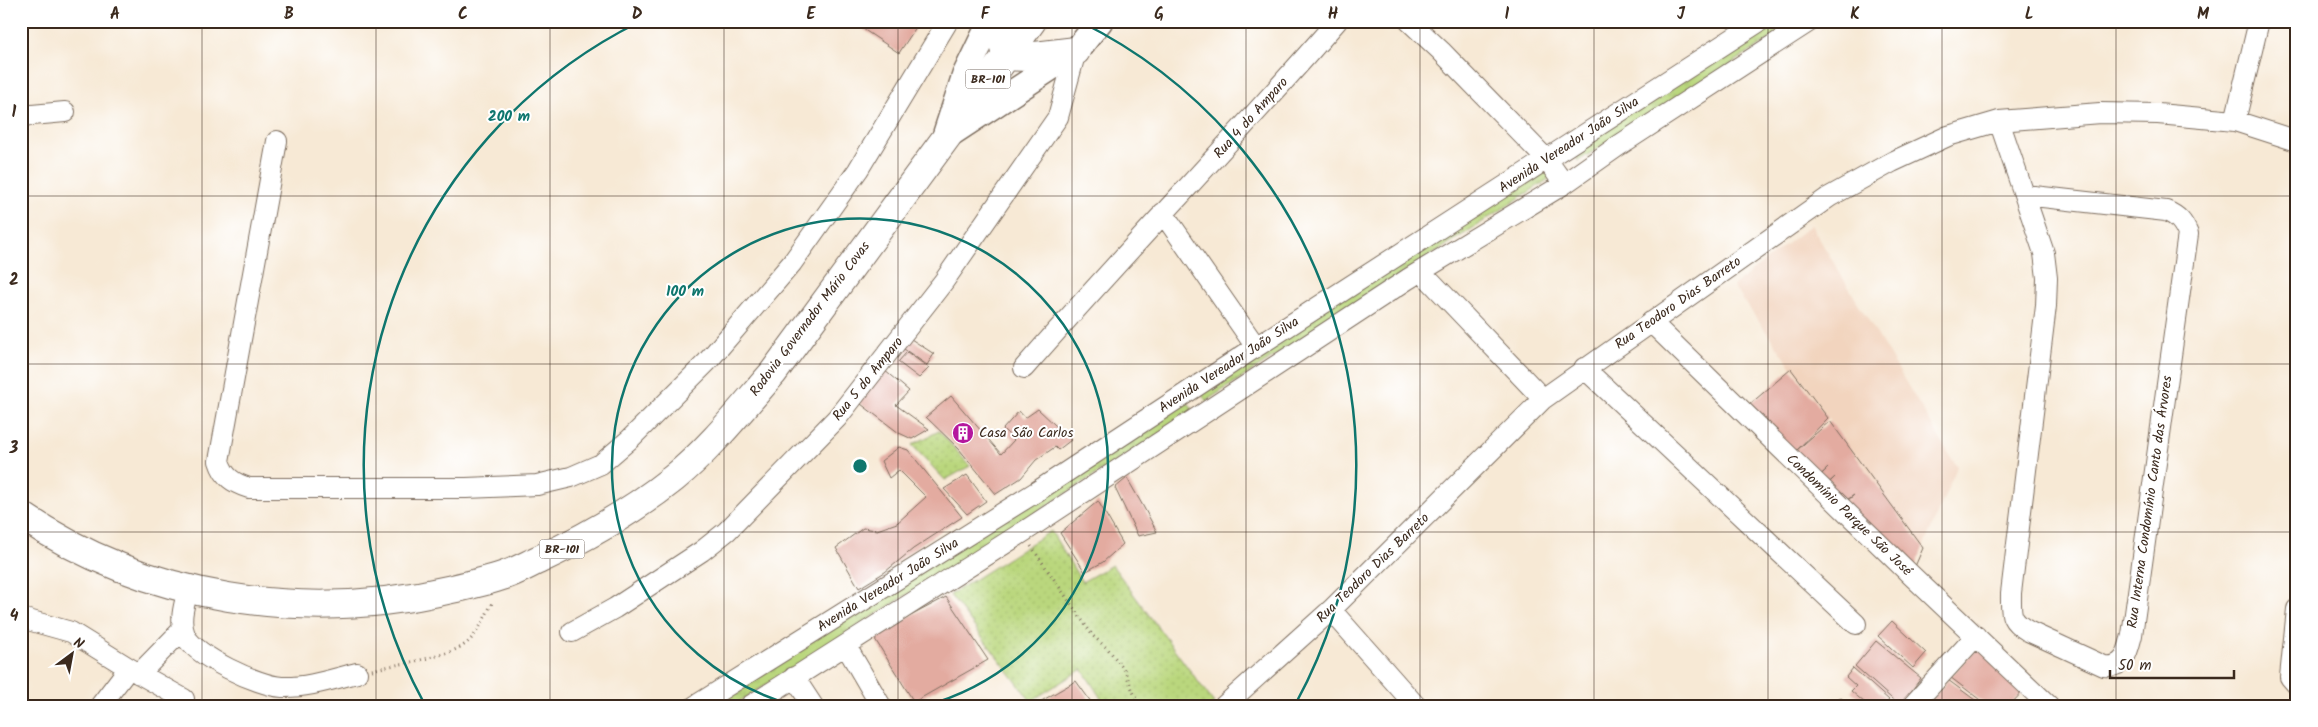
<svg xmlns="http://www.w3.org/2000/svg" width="2318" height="727" font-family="Kalam,sans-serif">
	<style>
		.built { fill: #f2d4be }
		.grass { fill: url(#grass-dots); stroke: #7a804e }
		.park { fill: url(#park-tufts); stroke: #7a804e }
		.building { fill: #e3aba0 }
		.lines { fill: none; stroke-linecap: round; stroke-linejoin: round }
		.minor-casing { stroke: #7d6d5e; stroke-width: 22 }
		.major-casing { stroke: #7d6d5e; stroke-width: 28 }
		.highway-casing { stroke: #7d6d5e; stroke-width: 30 }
		.path { stroke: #7d6d5e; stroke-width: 3; stroke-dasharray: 1 4; stroke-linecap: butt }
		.minor { stroke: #fff; stroke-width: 20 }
		.major { stroke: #fff; stroke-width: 25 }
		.highway { stroke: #fff; stroke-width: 28 }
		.grid { fill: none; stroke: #3b2a1e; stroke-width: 1; stroke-opacity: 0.55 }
		.ring { fill: none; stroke: #0f766e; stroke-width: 2.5 }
		.labels { text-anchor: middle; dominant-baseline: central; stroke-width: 4; stroke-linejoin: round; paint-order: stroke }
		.shield { fill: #fff; stroke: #766a62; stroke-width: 1 }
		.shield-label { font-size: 12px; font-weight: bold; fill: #3b2a1e }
		.street-label { font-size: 14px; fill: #3b2a1e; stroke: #fff }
		.poi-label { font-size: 14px; fill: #3b2a1e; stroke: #fff; text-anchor: start }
		.centre { fill: #0f766e; stroke: #fff; stroke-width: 2.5 }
		.ring-label { font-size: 15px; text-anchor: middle; font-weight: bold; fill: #0f766e; stroke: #fff; stroke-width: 4; stroke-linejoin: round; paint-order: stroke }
		.neatline { fill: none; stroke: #3b2a1e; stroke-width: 2 }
		.grid-label { font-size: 16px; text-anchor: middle; font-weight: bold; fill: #3b2a1e }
	</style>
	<defs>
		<pattern id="grass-dots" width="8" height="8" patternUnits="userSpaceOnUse" patternTransform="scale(1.25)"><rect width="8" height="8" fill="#bad77d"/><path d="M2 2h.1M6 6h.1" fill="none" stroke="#a1b96c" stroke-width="1.8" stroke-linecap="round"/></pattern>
		<pattern id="park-tufts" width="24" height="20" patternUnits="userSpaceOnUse" patternTransform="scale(1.25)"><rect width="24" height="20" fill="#bad77d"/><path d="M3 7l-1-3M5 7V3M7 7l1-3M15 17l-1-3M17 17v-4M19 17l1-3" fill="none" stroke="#a1b96c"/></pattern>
	</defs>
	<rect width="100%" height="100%" fill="#fff"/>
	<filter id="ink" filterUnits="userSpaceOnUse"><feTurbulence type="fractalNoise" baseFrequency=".02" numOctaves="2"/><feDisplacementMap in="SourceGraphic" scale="10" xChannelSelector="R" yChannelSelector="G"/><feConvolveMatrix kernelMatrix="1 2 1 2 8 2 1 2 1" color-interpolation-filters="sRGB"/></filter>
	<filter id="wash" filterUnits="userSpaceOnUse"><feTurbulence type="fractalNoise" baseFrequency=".0096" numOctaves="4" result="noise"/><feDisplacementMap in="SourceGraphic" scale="20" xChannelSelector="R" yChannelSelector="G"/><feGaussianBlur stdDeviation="1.12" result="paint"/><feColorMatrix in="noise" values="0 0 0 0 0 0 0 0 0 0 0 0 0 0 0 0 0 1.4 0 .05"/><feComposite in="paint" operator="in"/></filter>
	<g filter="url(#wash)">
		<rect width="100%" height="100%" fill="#f7e9d5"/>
		<path class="built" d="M1811,225L1957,467L1923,548L1733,286Z"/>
		<path class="grass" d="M939,431L970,466L945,480L912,445Z
			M1051,531L1082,582L1112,565L1214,703L1211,706H1106L1082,669L1031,701L950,595Z"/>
		<path class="park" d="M1765,21H1799L1578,161L1572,146Z
			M1554,156L1561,171L1206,401L1196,385Z
			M1182,394L1194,412L732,706H704Z"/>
		<g id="blocks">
			<path class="building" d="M851,21H920L899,53Z
				M911,339L934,354L927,365L904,349Z
				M907,352L929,368L919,378L898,362Z
				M1791,369L1828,418L1796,451L1830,421L1923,548L1913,571L1841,506L1854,495L1841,504L1823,489L1835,477L1824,487L1816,480L1828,468L1816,479L1742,411Z
				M884,370L909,391L896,405L929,429L912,439L899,433L857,401Z
				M951,396L1001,454L1014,440L1003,429L1019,411L1025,418L1038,409L1071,440L1058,450L1055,447L1036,460L1021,478L996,494L959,449L926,417Z
				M899,447L908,450L962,517L913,549L885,572L859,588L836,548L863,528L877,530L897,523L926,497L899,470L889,478L881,461Z
				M967,475L986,501L967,514L944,489Z
				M1127,478L1143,506L1157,532L1138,536L1115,488Z
				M1098,501L1123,544L1103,562L1085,572L1060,533Z
				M946,597L988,660L914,702L873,636Z
				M1892,621L1926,653L1913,668L1878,636Z
				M1876,641L1921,678L1900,706L1855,666Z
				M1978,648L2027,687L2009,706H1988L1950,677Z
				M1853,668L1889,700L1884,706H1863L1865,703L1851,691L1856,686L1846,677Z
				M1948,680L1983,706H1938L1931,701Z
				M1076,681L1094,706H1040L1038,703Z
				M1840,697L1850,706H1832Z"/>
		</g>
	</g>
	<g filter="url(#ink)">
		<use href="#blocks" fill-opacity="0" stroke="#7d6d5e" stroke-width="1"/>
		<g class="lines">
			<g class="minor-casing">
				<path id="minor" d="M1409,21L1441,51L1547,160L1564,184
					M21,116L65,112
					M1999,121L2044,253L2047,278L2046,306L2011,593C2011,614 2009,620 2028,631L2104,666C2125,669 2128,651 2132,635L2188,234C2183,222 2178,216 2166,211L2025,195
					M2235,121L2259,21
					M277,141L219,461C224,477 233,483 249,488H466L537,485L571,477L601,464L630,439L707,362L792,263L858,170L948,21
					M1163,213L1256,347
					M1421,271L1543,399
					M1651,322L1911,575L2049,706
					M1024,368C1126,251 1235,139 1337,21
					M1584,368L1856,624
					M188,590C184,605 179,620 185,635C194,656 259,686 282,687C307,688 333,679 357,673
					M2297,609L2290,677L2297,685
					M1331,610L1416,706
					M21,618L71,632L129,668L184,699
					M572,632L615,608L702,551L727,531L837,418L944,281L1058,117L1076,51
					M846,646L881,706
					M139,674L183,629
					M794,677L813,706
					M100,706L129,668
					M695,706L1036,492L1256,347L1760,21
					M750,706L1031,527L1408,279L1564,184L1618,146L1810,21
					M1224,706L1331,610L1543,399L1829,197L1892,162L1948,136L1999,121L2100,113L2158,114L2235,121L2297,141
					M1912,706L1976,636"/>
			</g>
			<g class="major-casing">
				<path id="major" d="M953,132L1076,51L1100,21
					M946,133L965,75L991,21"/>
			</g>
			<g class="highway-casing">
				<path id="highway" d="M1003,21L1005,56L1027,57L1076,51
					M21,515C147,600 304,624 452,589C470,585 488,581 505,575C517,571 529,564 540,559C587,537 633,511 674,478C711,448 742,408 773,373L1032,21"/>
			</g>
			<path class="path" d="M1031,546L1093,636L1108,649L1124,669L1139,706
				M372,670C395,664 454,657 469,641C480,630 486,615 493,601"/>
			<use href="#minor" class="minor"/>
			<use href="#major" class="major"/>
			<use href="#highway" class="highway"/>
		</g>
	</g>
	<path class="grid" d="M202,21V706M376,21V706M550,21V706M724,21V706M898,21V706M1072,21V706M1246,21V706M1420,21V706M1594,21V706M1768,21V706M1942,21V706M2116,21V706M21,196H2297M21,364H2297M21,532H2297"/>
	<g class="ring">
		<path d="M796 706A248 248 0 1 1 924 706"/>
		<path d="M424 703A496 496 0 0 1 639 22M1081 22A496 496 0 0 1 1296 703"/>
	</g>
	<defs>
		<g id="building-disc" transform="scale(1.125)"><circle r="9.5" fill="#b5179e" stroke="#fff"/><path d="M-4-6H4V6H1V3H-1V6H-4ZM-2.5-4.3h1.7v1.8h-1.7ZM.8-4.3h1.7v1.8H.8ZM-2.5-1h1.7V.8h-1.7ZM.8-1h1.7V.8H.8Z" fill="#fff"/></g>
	</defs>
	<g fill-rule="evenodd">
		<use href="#building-disc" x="963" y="433"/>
	</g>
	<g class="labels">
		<g class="shield">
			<rect x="965.5" y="69.5" width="45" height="19" rx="4"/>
			<rect x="539.5" y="539.5" width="45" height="19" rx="4"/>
		</g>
		<g class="shield-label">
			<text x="988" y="79">BR-101</text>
			<text x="562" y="549">BR-101</text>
		</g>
		<g class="street-label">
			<text transform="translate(1251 118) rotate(-48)">Rua 4 do Amparo</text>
			<text transform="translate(1569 145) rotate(-33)">Avenida Vereador João Silva</text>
			<text transform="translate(1678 303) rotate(-35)">Rua Teodoro Dias Barreto</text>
			<text transform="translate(810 319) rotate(-53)">Rodovia Governador Mário Covas</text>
			<text transform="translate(1229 365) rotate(-33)">Avenida Vereador João Silva</text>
			<text transform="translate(868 379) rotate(-51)">Rua 5 do Amparo</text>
			<text transform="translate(2150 502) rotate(-82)">Rua Interna Condomínio Canto das Árvores</text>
			<text transform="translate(1849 515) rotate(44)">Condomínio Parque São José</text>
			<text transform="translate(1373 568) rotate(-44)">Rua Teodoro Dias Barreto</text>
			<text transform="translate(888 585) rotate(-32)">Avenida Vereador João Silva</text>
		</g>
		<g class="poi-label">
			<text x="979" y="433">Casa São Carlos</text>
		</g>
	</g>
	<circle cx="860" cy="466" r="8" class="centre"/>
	<g class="ring-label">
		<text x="509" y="121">200 m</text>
		<text x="685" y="296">100 m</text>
	</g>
	<rect width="2318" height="727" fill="none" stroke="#fff" stroke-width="55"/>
	<g transform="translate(72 654) rotate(32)" stroke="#ffffff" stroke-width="4" paint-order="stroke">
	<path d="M0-4L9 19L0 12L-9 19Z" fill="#3b2a1e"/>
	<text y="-8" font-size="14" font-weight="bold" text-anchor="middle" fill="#3b2a1e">N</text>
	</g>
	<path d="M2110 670v8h124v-8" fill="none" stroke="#3b2a1e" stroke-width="2.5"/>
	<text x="2118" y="670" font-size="15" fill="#3b2a1e" stroke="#ffffff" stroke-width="4" paint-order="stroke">50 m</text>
	<rect x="28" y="28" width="2262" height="672" class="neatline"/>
	<g class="grid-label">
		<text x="115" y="19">A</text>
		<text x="289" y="19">B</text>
		<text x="463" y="19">C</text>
		<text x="637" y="19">D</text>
		<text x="811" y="19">E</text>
		<text x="985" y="19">F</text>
		<text x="1159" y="19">G</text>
		<text x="1333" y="19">H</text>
		<text x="1507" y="19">I</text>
		<text x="1681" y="19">J</text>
		<text x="1855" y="19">K</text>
		<text x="2029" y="19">L</text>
		<text x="2203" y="19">M</text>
		<text x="14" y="117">1</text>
		<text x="14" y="285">2</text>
		<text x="14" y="453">3</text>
		<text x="14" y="621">4</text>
	</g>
</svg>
